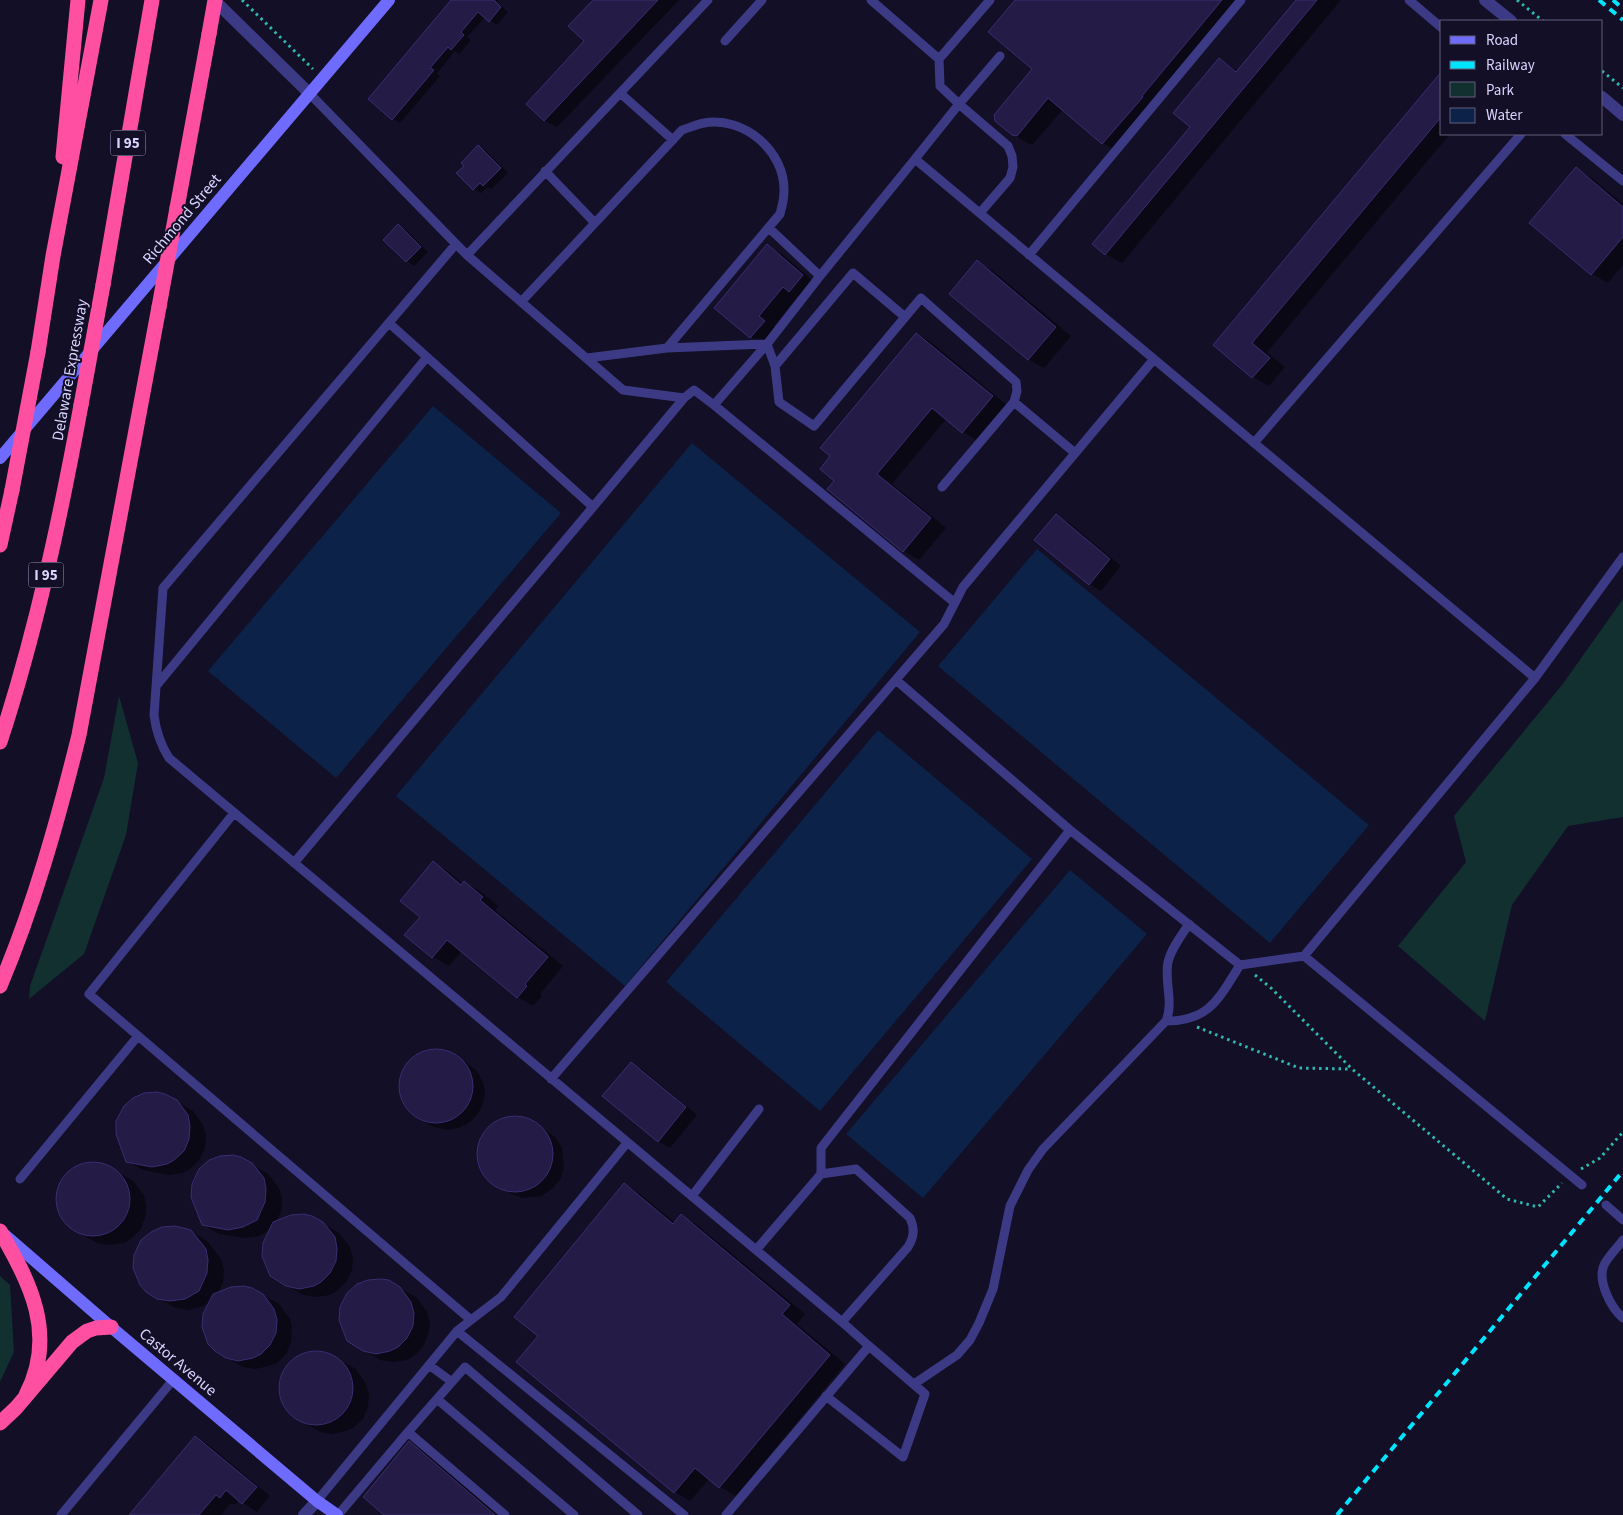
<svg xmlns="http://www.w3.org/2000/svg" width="1623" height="1515" font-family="'Source Sans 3',sans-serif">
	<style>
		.green { fill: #12302f }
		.water { fill: #0c2248 }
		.shadow { fill: #0007 }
		.building { fill: #241b47; stroke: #3b2d73 }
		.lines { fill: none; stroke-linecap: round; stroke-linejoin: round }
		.path { stroke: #2fb8b0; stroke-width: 3; stroke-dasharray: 2.5 4; stroke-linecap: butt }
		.lane { stroke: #3d3a85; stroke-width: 9 }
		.street { stroke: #3d3a85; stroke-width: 12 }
		.secondary { stroke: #6f6bff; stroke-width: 12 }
		.highway { stroke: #ff4fa3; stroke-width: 15 }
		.rail { stroke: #00e5ff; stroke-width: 4; stroke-dasharray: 8 6; stroke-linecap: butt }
		.highway-bridge { stroke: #ff4fa3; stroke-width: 15 }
		.labels { text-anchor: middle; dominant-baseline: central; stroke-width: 4; stroke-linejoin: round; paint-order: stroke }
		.shield { fill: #130f26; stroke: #9e99be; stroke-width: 1 }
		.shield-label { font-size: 15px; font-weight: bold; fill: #d9d4ff }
		.street-label { font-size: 16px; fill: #d9d4ff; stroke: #130f26 }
	</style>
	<rect width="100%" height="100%" fill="#130f26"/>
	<path class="green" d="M1623,599V817L1568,826L1512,905L1485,1021L1398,946L1466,862L1454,816L1562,685Z
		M119,696L138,763L126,835L84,954L29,999L30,986L104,778Z
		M0,1276L10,1285L14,1352L0,1382Z"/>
	<path class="water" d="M433,406L561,513L336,778L208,671Z
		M692,443L920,632L625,986L396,796Z
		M1037,549L1369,825L1270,943L938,666Z
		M878,730L1032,859L820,1111L666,982Z
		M1070,870L1147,934L923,1198L846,1134Z"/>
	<path class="shadow" d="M454,0H499L497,2L508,12L497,25L485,17L467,37L471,40L459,54L455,51L437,73L440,76L400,123L393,119Z
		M594,0H679L557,127L544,120L585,41Z
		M1016,0H1245L1119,152L1103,143L1063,109L1033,144H1029L1012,134L1034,69Z
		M1298,0H1341L1122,263L1106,254L1192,127L1219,60L1238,71Z
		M1442,73V134H1450L1267,352L1285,367L1269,386L1253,377L1215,345Z
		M479,147L486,151L508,173L491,189L488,187L481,193L474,189L465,166Z
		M1576,169L1592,178L1623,204V265L1608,283L1592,274L1531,223Z
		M399,226L406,230L428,252L414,266L407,261L385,240Z
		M767,246L783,255L818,285L805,300L798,296L774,326L780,331L767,346L751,337L716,308Z
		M977,262L993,271L1071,336L1044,368L1028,359Z
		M917,334L932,343L1008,406L978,441L963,432L947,418L892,484L946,528L919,560L903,551L835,481Z
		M1056,516L1068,522L1121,566L1101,591L1089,584Z
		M433,863L449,872L463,884L464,882L480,891L498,906L495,910L563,966L540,994L542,996L533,1006L518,997L462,951L449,966L433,957L406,935L421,916Z
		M434,1050L443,1051L467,1063L477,1071L482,1080L485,1092L483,1104L477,1115L470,1122L459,1128L446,1130L434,1127L421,1120L406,1107L401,1096L400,1082L404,1070L409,1062L422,1053Z
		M631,1063L643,1070L697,1115L670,1148L658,1141Z
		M165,1095L193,1111L203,1125L206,1136L205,1148L199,1160L190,1169L183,1173L169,1175L143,1170L127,1161Z
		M512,1118H522L546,1130L556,1138L562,1148L564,1166L561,1178L552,1189L541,1196L523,1198L511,1194L487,1178L481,1167L479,1152L482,1140L489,1129L499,1121Z
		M241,1158L268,1174L279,1188L282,1199L281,1212L275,1223L312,1217L339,1233L350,1247L353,1258L352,1270L346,1282L337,1291L330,1295L316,1297L303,1295L271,1276V1229L259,1236L245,1238L219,1234L203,1224Z
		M97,1163L105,1165L133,1181L144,1195L146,1206L145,1218L140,1230L131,1239L124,1243L109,1245L97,1243L80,1233L69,1227L63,1220L57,1203L58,1191L65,1177L74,1168L85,1164Z
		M625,1185L640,1194L675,1223L681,1216L697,1225L805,1314L797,1324L845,1364L736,1496L720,1487L710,1478L690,1501L675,1492L518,1362L539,1336Z
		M191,1231L207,1241L221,1259L224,1270L223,1283L218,1293L251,1289L279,1304L290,1319L292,1329L291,1342L286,1354L277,1363L269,1366L255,1369L243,1367L215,1350L210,1302L201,1307L187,1310L174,1307L147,1291Z
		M388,1282L416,1297L427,1312L430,1323L428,1335L423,1347L414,1356L407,1360L393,1362L380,1360L364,1350Z
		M320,1352L328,1354L356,1369L366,1384L369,1394L368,1407L363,1419L353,1428L346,1431L332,1434L320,1432L303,1422L292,1415L286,1409L280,1392L281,1380L288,1365L297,1357L307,1353Z
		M196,1438L210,1446L270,1496L257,1512L239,1500L235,1505L231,1503L221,1515H131Z
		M409,1443L425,1452L499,1515H386Z"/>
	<path class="building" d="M451,0H494L501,7L489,22L478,12L461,32L464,35L451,50L448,47L430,68L434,70L392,120L368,99Z
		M593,0H658L544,121L526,104L584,41L568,26Z
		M1015,0H1222L1142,96L1143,97L1102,144L1048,98L1017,136L1012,135L995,121L994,115L1032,69L988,32Z
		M1296,0H1317L1105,255L1092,244L1190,127L1173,113L1219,58L1236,72Z
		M1442,71V116L1252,343L1270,358L1252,378L1213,345Z
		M478,145L501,168L483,186L480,183L473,190L456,173L464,166L461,163Z
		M1576,167L1623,207V237L1591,275L1529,223Z
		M398,224L421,247L406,262L383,240Z
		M767,244L803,275L789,292L783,287L759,316L765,321L750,338L714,308Z
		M977,260L1056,327L1028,360L949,294Z
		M916,333L993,396L962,433L932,408L877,474L931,518L903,552L827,489L834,481L820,469L830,456L820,448Z
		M1056,514L1110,559L1089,585L1034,540Z
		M433,861L461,885L464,881L483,897L480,900L548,957L525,984L527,986L517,998L447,940L432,958L404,935L420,917L400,901Z
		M399 1086a37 37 0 1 1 74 0a37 37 0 1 1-74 0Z
		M631,1062L686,1107L658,1142L602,1096Z
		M157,1092L165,1094L177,1100L188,1115L190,1126L189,1139L184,1151L174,1160L167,1164L152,1167L126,1162L116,1134V1121L124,1106L133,1098L144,1093Z
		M477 1154a38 38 0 1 1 76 0a38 38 0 1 1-76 0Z
		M233,1155L241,1157L252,1163L264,1178L266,1189L265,1202L257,1220L243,1227L228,1230L202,1225L191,1197L192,1184L199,1169L209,1160L220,1156Z
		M56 1199a37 37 0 1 1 74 0a37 37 0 1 1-74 0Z
		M624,1183L673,1224L681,1214L790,1305L782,1314L830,1355L719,1488L695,1468L674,1493L516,1362L538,1336L514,1317Z
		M304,1214L312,1216L323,1222L335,1237L337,1248L336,1261L330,1273L321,1282L314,1286L299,1289L286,1286L270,1276L262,1256L263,1243L273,1222L291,1215Z
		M175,1226L191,1230L206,1249L208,1260L207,1273L199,1291L185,1299L170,1301L157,1299L146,1292L140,1285L133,1268L134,1255L141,1240L151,1232L162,1227Z
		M381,1279L389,1280L400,1287L411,1302L414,1313L413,1326L407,1338L398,1347L390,1351L376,1354L363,1351L347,1341L339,1320L340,1307L347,1293L357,1284L368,1280Z
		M244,1286L252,1288L263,1294L274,1309L277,1320L276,1333L270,1345L261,1354L253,1358L238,1361L226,1358L215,1351L208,1344L202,1327L203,1314L213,1294L231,1287Z
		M279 1388a37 37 0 1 1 74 0a37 37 0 1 1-74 0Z
		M195,1436L257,1487L242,1504L226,1490L220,1498L216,1495L199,1515H129Z
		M409,1441L495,1515H384L363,1497Z"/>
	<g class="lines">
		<path class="path" d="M242,0L313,69
			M1517,0L1543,21
			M1602,71L1623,88
			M1255,975L1271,988L1352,1069L1507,1199L1538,1207L1562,1183
			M1197,1027L1299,1068L1351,1069
			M1581,1169L1600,1158L1623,1132"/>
		<path class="lane" d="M871,0L939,59L940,86L959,104L915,159L1535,678
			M1409,0L1442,28
			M725,41L762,0
			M939,59L990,0
			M620,93L673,140
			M310,94L456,244L163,588L154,715C156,732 160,744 169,758L842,1322L869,1346L726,1515
			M1565,134L1623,181
			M545,171L595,223
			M980,213L1010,178L1013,167L1012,156L1008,146L959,104L1000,56
			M769,228L820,276
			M456,244L467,255L708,0
			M467,255L623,390L684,398L593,507
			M1029,255L1241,0
			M521,302L682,130C689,128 697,124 704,123C744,116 785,151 784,191C784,199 782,207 780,214L667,348
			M587,358L667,348L767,344L820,276L915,159
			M775,366L853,273L905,317
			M684,398L694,390L714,405L767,344L775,366L779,402L814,426L921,298L1016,382L1017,391L1014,402L942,487
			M1014,402L1075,453
			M714,405L955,603
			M1254,443L1521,134
			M896,680L1070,830L1240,965L1304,956L1535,678L1623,557
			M157,685L427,357L389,323
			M234,813L89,994L471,1320L457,1331L317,1501
			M294,863L593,507L427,357
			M1304,956L1582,1185
			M1166,1021C1174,1002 1164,982 1168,962C1171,949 1181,936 1189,924
			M551,1079L944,624L963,587L1154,359
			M821,1174V1148L1070,830
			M20,1179L138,1036
			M692,1196L759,1109
			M1606,1205L1623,1220
			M1623,1240C1617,1248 1608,1257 1604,1265C1597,1281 1611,1308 1623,1318
			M756,1250L821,1174L856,1169L910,1218C915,1229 914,1237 908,1247L842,1322
			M471,1320L501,1297L627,1143
			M457,1331L684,1515
			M429,1365L452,1382
			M914,1384L957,1355L970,1340L979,1323L993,1289L1010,1206L1028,1170L1043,1149L1166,1021C1210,1021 1219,998 1240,965
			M826,1396L903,1457L925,1394L869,1346
			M437,1399L574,1515
			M61,1515L173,1380
			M338,1515L408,1432
			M505,1515L408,1432L465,1367L638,1515"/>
		<path class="street" d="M214,0L310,94
			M1485,0L1511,21
			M1602,97L1623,115
			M304,1515L317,1501"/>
		<path class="secondary" d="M0,458L389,0
			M5,1235L111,1327L317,1501L337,1515"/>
		<path class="highway" d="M63,157L78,0
			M177,208L209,34
			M103,285L152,0
			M38,352L53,256L101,0
			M0,545L12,490
			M0,742C36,632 60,519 81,405
			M0,986C34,906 58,820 79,735L159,307
			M0,1231C31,1283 57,1336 26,1395
			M0,1423L16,1408L72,1342L87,1331L96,1328L111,1327"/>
		<path class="rail" d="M1599,0L1623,20
			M1613,0L1623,9
			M1337,1515L1623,1171"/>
		<path class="highway-bridge" d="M209,34L215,0
			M159,307L177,208
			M81,405L103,285
			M12,490L38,352"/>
	</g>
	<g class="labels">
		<g class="shield">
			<rect x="110.5" y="130.5" width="35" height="25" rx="4"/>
			<rect x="28.5" y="562.5" width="35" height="25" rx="4"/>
		</g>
		<g class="shield-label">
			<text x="128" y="143">I 95</text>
			<text x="46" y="575">I 95</text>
		</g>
		<g class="street-label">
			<text transform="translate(182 219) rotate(-50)">Richmond Street</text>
			<text transform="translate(70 370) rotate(-80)">Delaware Expressway</text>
			<text transform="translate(178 1362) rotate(40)">Castor Avenue</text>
		</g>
	</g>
	<rect x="1440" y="20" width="162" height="115" fill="#130f26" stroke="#625e7d"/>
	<rect x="1450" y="36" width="25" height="8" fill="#6f6bff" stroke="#625e7d"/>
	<text x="1486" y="45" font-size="15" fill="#d9d4ff">Road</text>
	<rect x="1450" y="61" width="25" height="8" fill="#00e5ff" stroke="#625e7d"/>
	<text x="1486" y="70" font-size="15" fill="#d9d4ff">Railway</text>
	<rect x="1450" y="82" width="25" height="15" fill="#12302f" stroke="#625e7d"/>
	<text x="1486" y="95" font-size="15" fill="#d9d4ff">Park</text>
	<rect x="1450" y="108" width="25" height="15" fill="#0c2248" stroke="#625e7d"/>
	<text x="1486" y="120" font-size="15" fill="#d9d4ff">Water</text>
</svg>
